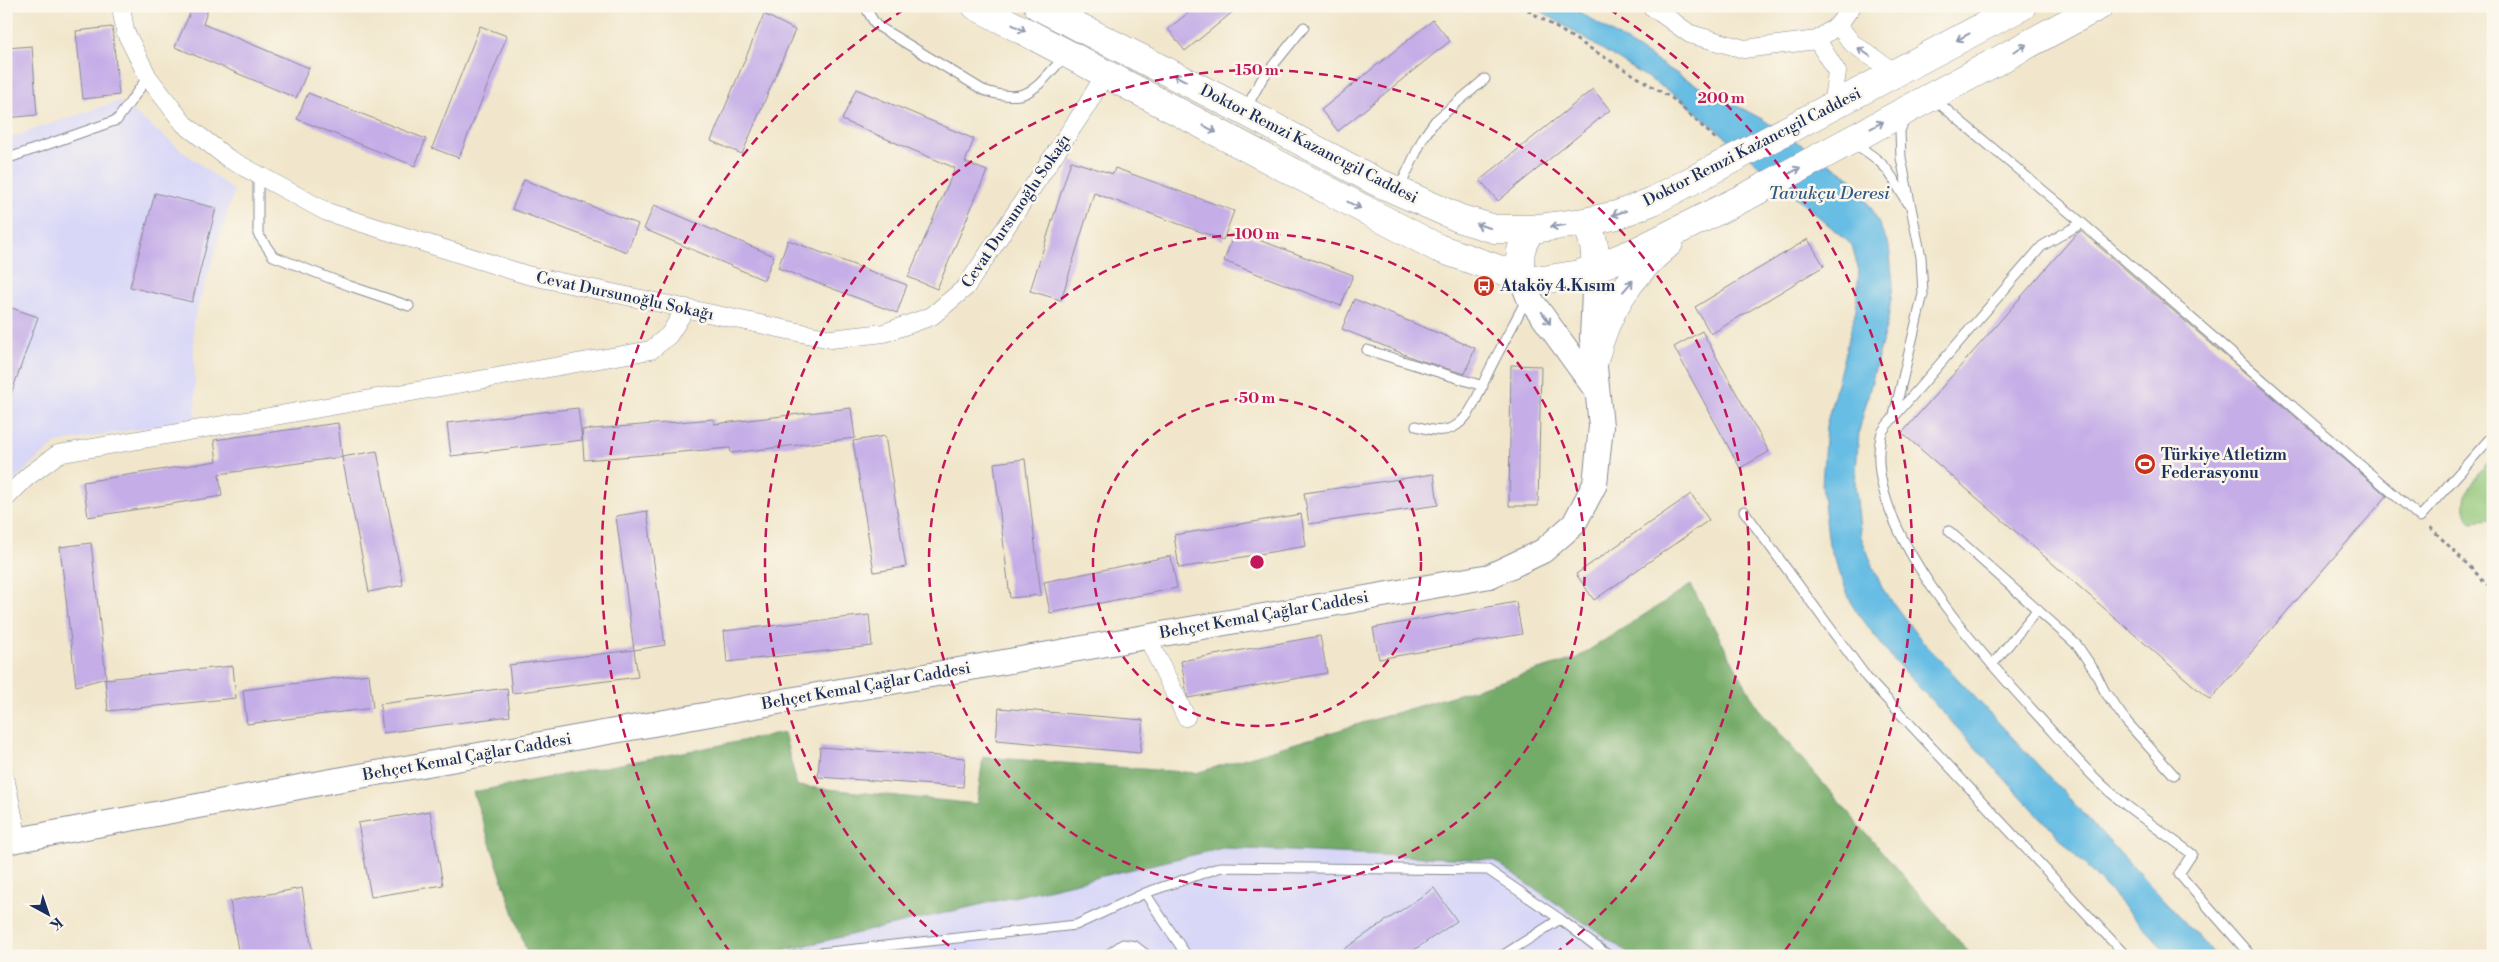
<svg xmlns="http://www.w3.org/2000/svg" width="2499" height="962" font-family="'Libre Bodoni',serif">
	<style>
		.built { fill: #d8d7f8 }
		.green { fill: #91c678; stroke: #567a6b }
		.forest { fill: #74ab68; stroke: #486d63 }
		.water { fill: #67bde4; stroke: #4176a1 }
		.building { fill: #c5ade7 }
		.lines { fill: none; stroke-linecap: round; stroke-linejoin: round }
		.lane-casing { stroke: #868a94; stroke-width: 11 }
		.street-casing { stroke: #868a94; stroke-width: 19 }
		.secondary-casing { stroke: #868a94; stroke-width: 26 }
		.primary-casing { stroke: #868a94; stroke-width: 29 }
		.path { stroke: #868a94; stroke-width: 3; stroke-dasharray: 4 4; stroke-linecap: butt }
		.lane { stroke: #fff; stroke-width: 9 }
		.street { stroke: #fff; stroke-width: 18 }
		.secondary { stroke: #fff; stroke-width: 24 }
		.primary { stroke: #fff; stroke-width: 28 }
		.oneway { stroke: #8d97ae }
		.ring { fill: none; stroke: #c2185b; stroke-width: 2.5; stroke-dasharray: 9 6 }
		.labels { text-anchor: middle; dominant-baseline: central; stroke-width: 5; stroke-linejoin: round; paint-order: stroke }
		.street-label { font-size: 16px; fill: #1b2f5e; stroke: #fbf7ec }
		.poi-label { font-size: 16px; font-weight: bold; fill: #1b2f5e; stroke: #fbf7ec; text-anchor: start }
		.water-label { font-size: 18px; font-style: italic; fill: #325a86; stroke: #fbf7ec }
		.centre { fill: #c2185b; stroke: #fbf7ec; stroke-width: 2.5 }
		.ring-label { font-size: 15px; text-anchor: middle; font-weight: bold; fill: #c2185b; stroke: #fbf7ec; stroke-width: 5; stroke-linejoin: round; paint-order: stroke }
	</style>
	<rect width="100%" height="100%" fill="#fbf7ec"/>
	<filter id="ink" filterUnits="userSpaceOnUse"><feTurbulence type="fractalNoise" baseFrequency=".02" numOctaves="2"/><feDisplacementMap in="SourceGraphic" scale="10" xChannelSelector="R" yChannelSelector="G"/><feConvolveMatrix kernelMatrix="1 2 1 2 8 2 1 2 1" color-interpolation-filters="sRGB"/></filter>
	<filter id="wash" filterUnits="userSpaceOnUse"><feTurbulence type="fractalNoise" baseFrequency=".0096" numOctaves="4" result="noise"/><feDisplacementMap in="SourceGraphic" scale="20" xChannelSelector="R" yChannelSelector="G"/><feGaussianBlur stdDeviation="1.12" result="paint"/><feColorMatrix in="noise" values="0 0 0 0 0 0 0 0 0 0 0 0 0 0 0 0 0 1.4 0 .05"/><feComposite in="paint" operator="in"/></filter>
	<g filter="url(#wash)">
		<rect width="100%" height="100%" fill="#f1e6cb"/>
		<path class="built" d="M119,101L234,191L193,323L196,419L56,443L6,487V139Z
			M1223,848L1493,860L1633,956H760Z"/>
		<path class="green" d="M2493,457V520L2471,522C2453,499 2478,473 2493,457Z"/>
		<path class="forest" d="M1691,585L1758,708L1972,956H1633L1493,860L1223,848L760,956H528L473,792L784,733L797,786L977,804L983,757L1196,773L1575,659Z"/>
		<path class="water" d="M1533,6H1570L1682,77L1762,119L1850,177L1873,211L1889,246L1893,285L1888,319L1859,431L1855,484L1861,537L1882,588L1916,634L2216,956H2170L1890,656L1852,605L1829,545L1822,485L1826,426L1856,310L1859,271L1852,245L1680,98Z"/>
		<g id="blocks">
			<path class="building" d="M193,6H209L203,24L309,68L296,98L175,47Z
				M1197,6H1240L1185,51L1168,29Z
				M764,14L795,30L742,154L711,141Z
				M1433,20L1450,41L1338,131L1321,110Z
				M480,26L507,36L459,158L432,148Z
				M112,27L119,95L83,99L76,31Z
				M32,46L37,115L6,118V48Z
				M856,89L974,139L965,162L987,171L937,289L908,277L955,168L842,120Z
				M1593,89L1610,110L1498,201L1480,180Z
				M308,93L426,139L415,166L297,119Z
				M1071,161L1113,174L1115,168L1234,211L1223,240L1094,193L1061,300L1030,291Z
				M524,180L638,224L627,252L512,209Z
				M155,193L216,208L192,302L130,287Z
				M654,205L774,256L764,280L644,229Z
				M1235,231L1353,275L1341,306L1224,261Z
				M2081,231L2387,496L2210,700L1902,433L2076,234Z
				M1808,239L1824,266L1711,334L1695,307Z
				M788,240L907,285L897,313L778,268Z
				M1354,299L1475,348L1465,374L1416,359L1342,329Z
				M6,306L38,317L9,400L6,399Z
				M1702,331L1769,452L1740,468L1674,347Z
				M1511,365L1541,366L1538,506H1509Z
				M578,408L582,440L451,456L447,423Z
				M851,408L855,438L731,453L730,448L584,460L582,430L714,419V424Z
				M338,423L342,457L219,474L222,496L88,517L83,482L217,461L214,440Z
				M885,436L906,567L874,572L853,441Z
				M377,451L403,585L369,592L342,457Z
				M1025,459L1041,595L1010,598L994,463Z
				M1434,474L1438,505L1309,524L1304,493Z
				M1691,494L1709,520L1594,600L1576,574Z
				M647,511L665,645L634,650L616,516Z
				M1301,514L1306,546L1179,568L1174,535Z
				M91,543L106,678L76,686L60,547Z
				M1171,556L1177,588L1050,613L1044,582Z
				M1516,602L1522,634L1379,659L1373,628Z
				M869,615L872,646L727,662L724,631Z
				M1320,636L1327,673L1188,698L1187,695L1181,661Z
				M634,650L638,677L512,693L509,665Z
				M233,666L236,698L108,711L105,679Z
				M369,674L373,708L247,724L243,690Z
				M507,688L510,716L383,733L380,704Z
				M999,708L1143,720L1140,753L996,740Z
				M820,747L965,758L963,787L818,777Z
				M430,811L443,885L371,897L358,823Z
				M302,888L313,956H239L230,901Z
				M1434,888L1457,921L1405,956H1334Z"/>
		</g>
	</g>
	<g filter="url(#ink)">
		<use href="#blocks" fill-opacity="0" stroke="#868a94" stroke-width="1"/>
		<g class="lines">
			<g class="lane-casing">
				<path id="lane" d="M872,6L868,12L876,25L983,90C1029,106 1036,87 1065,56
					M1935,100L2082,223L2420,517L2493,435
					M1245,110L1262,79L1304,27
					M1854,144C1886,162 1890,172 1907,203
					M6,159L117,120L148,77
					M258,175V234L273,256L350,286L409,306
					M1399,189L1423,138L1435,121L1485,79
					M2082,223L2042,246L1894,417C1890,422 1882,429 1881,436C1861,524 1984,658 2040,718C2058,738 2075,758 2094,777C2123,806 2159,829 2192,854L2179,874L2251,956
					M1367,350L1483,386
					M1894,415L1923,294L1921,257L1901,158L1900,131L1905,119
					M1416,426C1429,430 1444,434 1457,425C1472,415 1479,392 1486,377C1499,350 1514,324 1527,298
					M1744,511L1867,678L2126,956
					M1949,531L2077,645L2094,670L2105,692L2126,721L2174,775
					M1992,665L2038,609
					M1145,893L1187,956
					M792,956L1076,925L1145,893L1221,867L1488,870L1560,919L1609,956
					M1106,956L1123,944L1135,946L1148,956
					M1502,956L1560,919"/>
			</g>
			<g class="street-casing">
				<path id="street" d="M121,6L125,31L148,77L184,124L229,159L327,212L527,275L831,339L884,333L932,316L966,287L1086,107L1105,74
					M1651,6L1690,34L1744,49L1817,40L1838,25L1852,6
					M1838,25L1852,43L1895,73
					M1817,40L1837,72L1832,106
					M6,498L27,477L58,454L651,350L669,335L686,308
					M1147,636L1186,717
					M6,782L18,839"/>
			</g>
			<g class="secondary-casing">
				<path id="secondary" d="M1521,277L1528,296L1596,390
					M6,842L326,782L1490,576L1543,551L1574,524L1595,484L1601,426L1592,338L1595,269"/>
			</g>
			<g class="primary-casing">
				<path id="primary" d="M976,6L1438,248L1521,277L1543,280L1580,274L1635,252L1753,193L2099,6
					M1038,6L1244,111L1375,181L1461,219L1495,229H1532L1585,222L1617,215L1653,201L2022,6
					M1585,222C1594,239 1596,250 1595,269
					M1521,277C1519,257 1519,245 1532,229
					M1594,361C1606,311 1629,276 1669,243"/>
			</g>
			<path class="path" d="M1521,6L1673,99L1718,141
				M2430,527L2493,590"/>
			<use href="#lane" class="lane"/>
			<use href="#street" class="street"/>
			<use href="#secondary" class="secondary"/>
			<use href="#primary" class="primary"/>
		</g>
		<defs><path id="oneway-shaft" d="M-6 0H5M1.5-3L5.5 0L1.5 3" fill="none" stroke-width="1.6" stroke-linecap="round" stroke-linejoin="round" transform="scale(1.25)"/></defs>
		<g class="oneway">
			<use href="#oneway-shaft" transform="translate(1019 28) rotate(27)"/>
			<use href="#oneway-shaft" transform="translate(1963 37) rotate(152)"/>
			<use href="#oneway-shaft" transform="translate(2020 48) rotate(-28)"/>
			<use href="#oneway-shaft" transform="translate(1864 52) rotate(-145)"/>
			<use href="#oneway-shaft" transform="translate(1180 78) rotate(-153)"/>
			<use href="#oneway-shaft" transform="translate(1877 125) rotate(-29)"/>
			<use href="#oneway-shaft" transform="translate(1210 129) rotate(28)"/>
			<use href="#oneway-shaft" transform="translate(1794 171) rotate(-28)"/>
			<use href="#oneway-shaft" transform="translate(1354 205) rotate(27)"/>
			<use href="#oneway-shaft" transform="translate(1619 213) rotate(162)"/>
			<use href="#oneway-shaft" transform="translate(1483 226) rotate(-164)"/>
			<use href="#oneway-shaft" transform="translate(1558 226) rotate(173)"/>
			<use href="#oneway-shaft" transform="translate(1628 286) rotate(-49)"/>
			<use href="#oneway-shaft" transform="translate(1546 318) rotate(55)"/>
		</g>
	</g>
	<g class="ring">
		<circle cx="1257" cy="562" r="164"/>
		<circle cx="1257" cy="562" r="328"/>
		<path d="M961 955A492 492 0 1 1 1553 955"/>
		<path d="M730 952A656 656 0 0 1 905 9M1609 9A656 656 0 0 1 1784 952"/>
	</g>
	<defs>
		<g id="bus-disc" transform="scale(1.125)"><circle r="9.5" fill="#c8321e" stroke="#fbf7ec"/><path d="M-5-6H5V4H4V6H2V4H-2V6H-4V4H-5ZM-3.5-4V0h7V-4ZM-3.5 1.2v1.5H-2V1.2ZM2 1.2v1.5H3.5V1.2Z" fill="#fff"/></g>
		<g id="stadium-disc" transform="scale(1.125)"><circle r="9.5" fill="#c8321e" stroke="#fbf7ec"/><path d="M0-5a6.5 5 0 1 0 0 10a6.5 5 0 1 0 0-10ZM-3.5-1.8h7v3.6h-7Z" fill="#fff"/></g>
	</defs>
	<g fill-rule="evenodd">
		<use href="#bus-disc" x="1484" y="286"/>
		<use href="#stadium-disc" x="2145" y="464"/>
	</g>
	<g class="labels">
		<g class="street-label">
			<text transform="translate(1309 144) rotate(27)">Doktor Remzi Kazancıgil Caddesi</text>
			<text transform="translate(1752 147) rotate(-27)">Doktor Remzi Kazancıgil Caddesi</text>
			<text transform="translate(1016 211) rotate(-56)">Cevat Dursunoğlu Sokağı</text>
			<text transform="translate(625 296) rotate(12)">Cevat Dursunoğlu Sokağı</text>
			<text transform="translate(1264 615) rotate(-10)">Behçet Kemal Çağlar Caddesi</text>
			<text transform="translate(866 686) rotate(-10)">Behçet Kemal Çağlar Caddesi</text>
			<text transform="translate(467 757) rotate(-10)">Behçet Kemal Çağlar Caddesi</text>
		</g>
		<g class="poi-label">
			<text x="1500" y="286">Ataköy 4.Kısım</text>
			<text x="2161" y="455">Türkiye Atletizm<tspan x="2161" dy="18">Federasyonu</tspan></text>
		</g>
		<g class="water-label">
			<text x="1829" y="193">Tavukçu Deresi</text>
		</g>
	</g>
	<circle cx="1257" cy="562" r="8" class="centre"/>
	<g class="ring-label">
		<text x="1257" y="75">150 m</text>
		<text x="1721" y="103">200 m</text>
		<text x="1257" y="239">100 m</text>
		<text x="1257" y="403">50 m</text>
	</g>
	<rect width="2499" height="962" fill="none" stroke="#fbf7ec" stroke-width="25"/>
	<g transform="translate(48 914) rotate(140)" stroke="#fbf7ec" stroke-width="4" paint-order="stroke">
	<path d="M0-4L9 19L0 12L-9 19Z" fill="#1b2f5e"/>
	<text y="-8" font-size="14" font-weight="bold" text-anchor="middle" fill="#1b2f5e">K</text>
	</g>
</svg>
